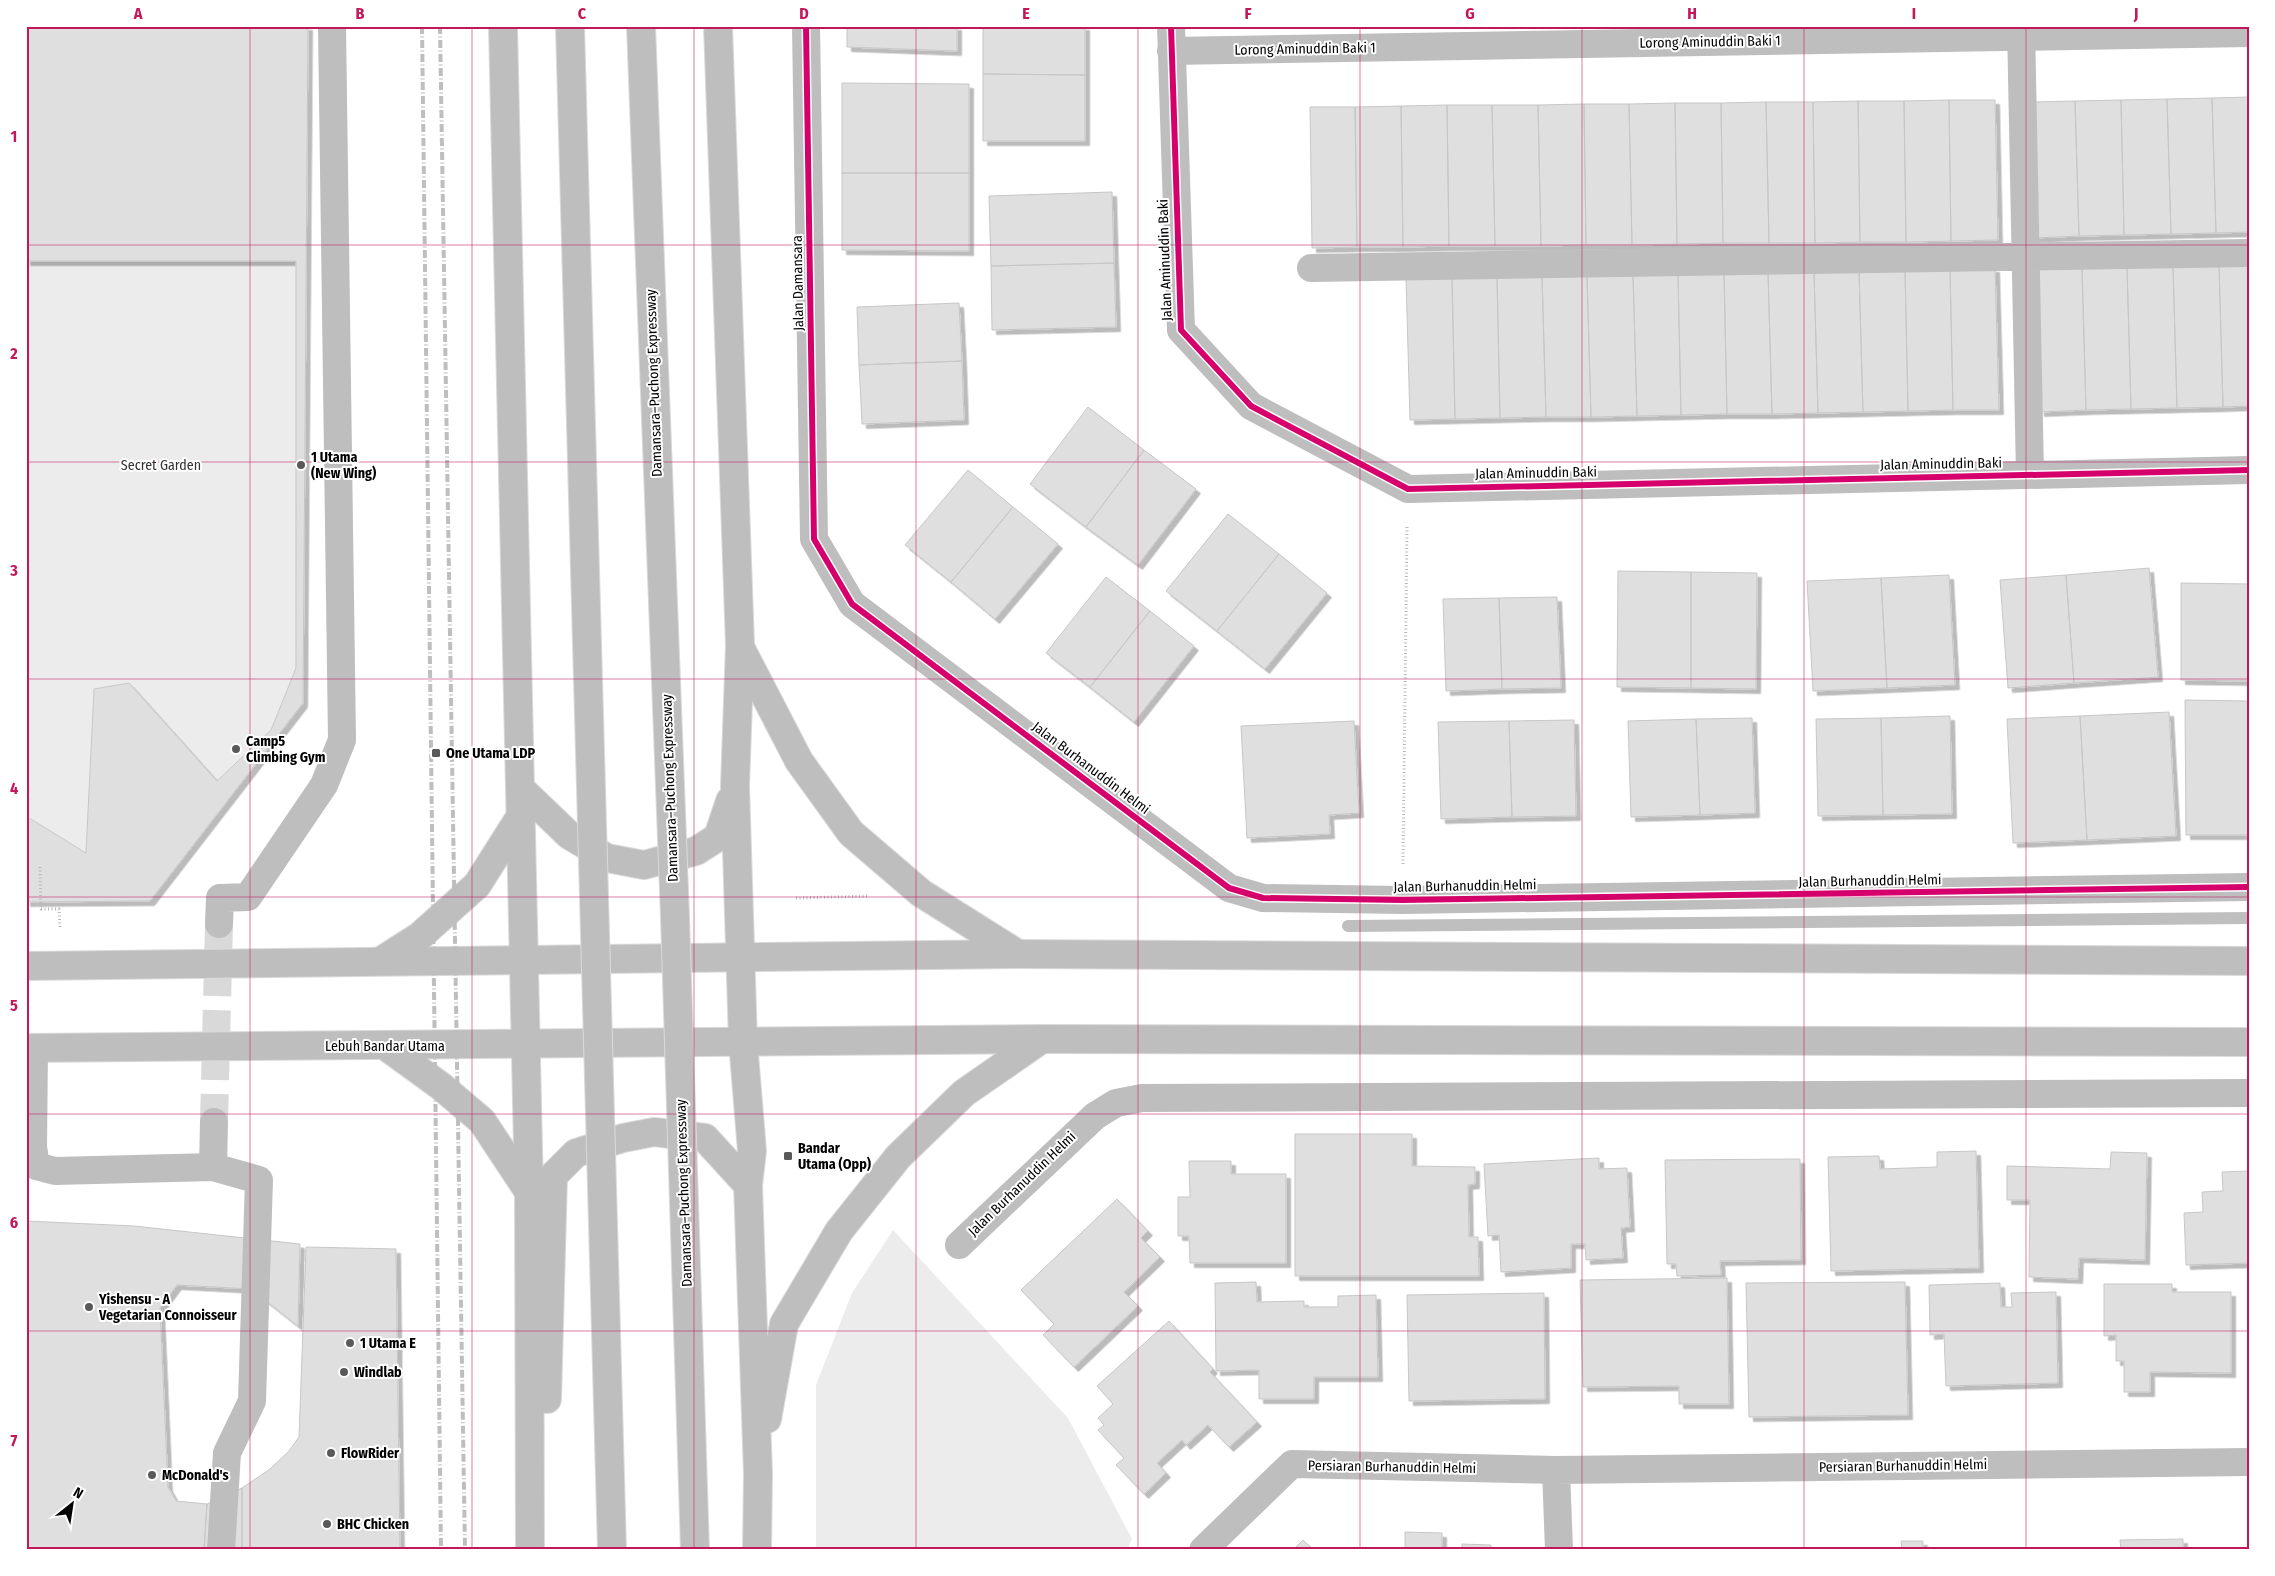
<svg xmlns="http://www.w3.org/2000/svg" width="2275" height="1576" font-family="'Fira Sans Condensed',sans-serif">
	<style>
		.green { fill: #ececec }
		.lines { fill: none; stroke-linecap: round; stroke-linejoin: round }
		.stream { stroke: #bfbfbf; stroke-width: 12 }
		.building { fill: #dfdfdf; stroke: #c7c7c7; filter: url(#shadow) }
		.minor-tunnel { stroke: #d9d9d9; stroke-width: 28; stroke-dasharray: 28 14; stroke-linecap: butt }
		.major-casing { stroke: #dbdbdb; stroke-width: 30 }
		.highway-casing { stroke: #dbdbdb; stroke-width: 30 }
		.path { stroke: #b9b9b9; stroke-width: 3; stroke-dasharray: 1 2.5; stroke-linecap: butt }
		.minor { stroke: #bebebe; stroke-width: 28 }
		.major { stroke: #bebebe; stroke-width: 28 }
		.highway { stroke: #bebebe; stroke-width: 28 }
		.rail { stroke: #bebebe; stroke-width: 4; stroke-dasharray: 8 2.5 1 2.5; stroke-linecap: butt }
		.highway-bridge-casing { stroke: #dbdbdb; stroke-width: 30; stroke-linecap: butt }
		.highway-bridge { stroke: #bebebe; stroke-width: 28 }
		.cycleway-casing { stroke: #fff; stroke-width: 9 }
		.cycleway { stroke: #d6006c; stroke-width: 6 }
		.grid { fill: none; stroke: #c2185b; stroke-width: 1; stroke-opacity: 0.55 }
		.poi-dot { fill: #595959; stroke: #fff; stroke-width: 2 }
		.labels { text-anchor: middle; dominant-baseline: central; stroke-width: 4; stroke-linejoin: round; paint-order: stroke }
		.street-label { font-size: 14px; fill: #000; stroke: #fff }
		.poi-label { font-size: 14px; font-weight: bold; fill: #000; stroke: #fff; text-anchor: start }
		.park-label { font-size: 14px; fill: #333; stroke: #fff }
		.neatline { fill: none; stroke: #c2185b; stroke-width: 2 }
		.grid-label { font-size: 16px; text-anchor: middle; font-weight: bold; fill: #c2185b }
	</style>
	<defs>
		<filter id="shadow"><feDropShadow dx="4.5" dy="4.5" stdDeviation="0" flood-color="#0004"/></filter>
	</defs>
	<rect width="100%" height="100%" fill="#fff"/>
	<path class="green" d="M26,261H296V668L271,730L217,781L129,683L94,689L86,853L26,816Z
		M893,1230L1068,1418L1132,1539L1127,1550H816V1385L852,1293Z"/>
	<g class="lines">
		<path class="stream" d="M1348,926L2249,918"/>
	</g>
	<path class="building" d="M26,26H308L303,703L150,901L26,902V816L86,853L94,689L129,683L217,781L271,730L296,668V261H26Z
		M847,26H957V51L847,47Z
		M983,26H1085V75L983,74Z
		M983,74L1085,75V141H983Z
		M842,83L969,84V173H842Z
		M2249,97V232L2216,233L2212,98Z
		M2212,98L2216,233L2171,234L2167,99Z
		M2167,99L2171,234L2124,235L2121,100Z
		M1949,100L1951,241L1906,242L1904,101Z
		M1949,100H1995L1998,240L1951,241Z
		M2121,100L2124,235L2079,236L2075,101Z
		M1858,101L1860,242L1815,243L1813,102Z
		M1858,101H1904L1906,242H1860Z
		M2075,101L2079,236L2033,238L2029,102Z
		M1766,102L1769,243H1723L1721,103Z
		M1766,102H1813L1815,243H1769Z
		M1675,103L1677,244L1632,245L1629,104Z
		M1675,103H1721L1723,243L1677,244Z
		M1584,104L1586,245L1541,246L1538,105Z
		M1584,104H1629L1632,245H1586Z
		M1447,105L1449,246L1403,247L1401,106Z
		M1447,105H1492L1495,246H1449Z
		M1492,105H1538L1541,246H1495Z
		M1401,106L1403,247H1357L1355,107Z
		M1310,107H1355L1357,247L1312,248Z
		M842,173H969V251L842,250Z
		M1112,192L1114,263L991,266L989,196Z
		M1114,263L1116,327L992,330L991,266Z
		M2249,264V406L2223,407L2219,265Z
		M2219,265L2223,407L2177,408L2173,266Z
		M2173,266L2177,408L2131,409L2127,267Z
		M2127,267L2131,409L2086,410L2082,268Z
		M1995,268L1999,410H1953L1950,269Z
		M2082,268L2086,410L2040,412L2036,269Z
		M1950,269L1953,410L1908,411L1905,270Z
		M1905,270L1908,411L1863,412L1859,271Z
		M1859,271L1863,412L1818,413L1814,272Z
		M1814,272L1818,413L1772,414L1768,273Z
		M1724,273H1768L1772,414H1727Z
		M1724,273L1727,414L1681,415L1678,274Z
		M1678,274L1681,415L1637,416L1633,275Z
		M1633,275L1637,416L1591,417L1587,276Z
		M1542,276H1587L1591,417H1546Z
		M1542,276L1546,417L1500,418L1497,277Z
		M1497,277L1500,418L1455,419L1452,278Z
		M1452,278L1455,419L1410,420L1406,279Z
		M959,303L962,361L859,365L857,307Z
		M962,361L964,420L862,424L859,365Z
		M1088,407L1144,450L1086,527L1030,484Z
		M1144,450L1196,489L1138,565L1086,527Z
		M968,470L1013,507L951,582L905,545Z
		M1013,507L1058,544L995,619L951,582Z
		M1228,514L1279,554L1217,631L1166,591Z
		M1279,554L1327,593L1265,669L1217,631Z
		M2149,568L2158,677L2074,683L2066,575Z
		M1618,571L1691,572V688L1617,687Z
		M1691,572L1757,573L1756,689L1691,688Z
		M1949,575L1955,685L1887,688L1881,578Z
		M2066,575L2074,683L2008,688L2000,580Z
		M1106,577L1150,611L1090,687L1046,653Z
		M1881,578L1887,688L1813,691L1807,581Z
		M2181,583L2249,584V681L2181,680Z
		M1557,597L1561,688L1502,689L1499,598Z
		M1499,598L1502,689L1446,691L1443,599Z
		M1150,611L1194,646L1134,722L1090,687Z
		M2185,700L2249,701V835H2186Z
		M2169,712L2176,836L2087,840L2080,716Z
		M1950,716L1952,814L1883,815L1881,718Z
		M2080,716L2087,840L2013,843L2007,719Z
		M1752,718L1755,813L1700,815L1696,719Z
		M1881,718L1883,815L1818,816L1816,719Z
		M1696,719L1700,815L1631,817L1628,721Z
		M1574,720L1576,816L1512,817L1509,721Z
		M1354,721L1359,813L1329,815L1330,834L1247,838L1241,726Z
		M1509,721L1512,817L1441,819L1438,722Z
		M1295,1134H1412V1166L1475,1167V1184L1468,1185L1469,1237H1478L1479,1276H1295Z
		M1976,1151L1979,1268L1831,1271L1828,1157L1879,1156L1880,1169L1937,1167V1152Z
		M2111,1152L2147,1153L2145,1260L2079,1258L2078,1279L2029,1277L2030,1200H2007V1166L2110,1169Z
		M1599,1158V1169L1627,1168L1630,1227L1621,1228L1623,1258L1586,1260L1585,1244H1571V1268L1501,1272L1499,1235L1488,1236L1484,1164Z
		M1800,1159L1801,1260L1720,1261L1721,1275L1677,1276L1676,1264H1667L1665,1160Z
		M1189,1161H1231V1174H1286V1263H1190L1189,1236H1178V1197H1190Z
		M2249,1171V1263L2186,1265L2184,1213L2203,1212L2202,1192L2223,1191L2222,1172Z
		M1117,1199L1148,1231L1141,1238L1160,1257L1124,1292L1138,1306L1074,1367L1043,1335L1054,1324L1021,1290Z
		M26,1221L134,1226L300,1244L298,1326L251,1289L177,1285L160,1308L168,1487L176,1501L207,1504L204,1550H26Z
		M306,1247L396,1249L400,1550H242V1488L270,1469L289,1451L299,1437Z
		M1727,1278L1729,1404H1679V1386L1583,1387L1580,1280Z
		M1256,1282L1257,1302L1304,1301V1307H1338V1296L1376,1295L1378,1377H1314V1399H1259V1370L1216,1371L1215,1283Z
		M1905,1282L1908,1415L1749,1417L1746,1283Z
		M2000,1283L2001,1307H2012L2011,1293L2056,1292L2058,1383L1946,1386L1944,1334L1930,1335L1929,1285Z
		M2104,1284H2172V1292H2231V1373L2150,1372V1392H2124V1361H2116V1335L2104,1336Z
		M1544,1293L1545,1399L1409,1401L1407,1295Z
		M1169,1321L1213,1369L1210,1372L1257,1422L1229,1447L1208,1425L1186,1445L1182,1440L1157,1463L1166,1473L1144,1494L1116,1465L1124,1458L1098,1430L1104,1425L1098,1418L1113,1404L1097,1386Z
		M242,1488V1550H204L207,1504Z
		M1405,1532L1442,1533V1550H1405Z
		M2183,1539V1550H2121L2120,1540Z
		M1303,1540L1314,1550H1293Z
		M1901,1541H1923V1549L2023,1550H1902Z
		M1462,1544L1491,1545V1550H1462Z
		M1804,1548V1550H1669V1549Z"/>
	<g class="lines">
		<path class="minor-tunnel" d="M214,1122L219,924"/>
		<g class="major-casing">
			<path id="major" d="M26,966L1018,954L2249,961
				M26,1048L1042,1039L2249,1042"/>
		</g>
		<g class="highway-casing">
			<path id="highway" d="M503,26L529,1192L530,1550
				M718,26L740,645L735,786L743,1042L752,1151L748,1185L758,1474L757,1550
				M740,647L799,761L851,833L921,893L1018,954
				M521,789L569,835L607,858L644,865L696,851L718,837L730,801
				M381,961L420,936L477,885L522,814
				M387,1047L442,1087L482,1121L529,1192
				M547,1399L553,1176L576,1153L623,1138L654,1132L705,1138L748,1185
				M767,1419L784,1324L839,1231L898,1157L964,1093L1042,1039"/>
		</g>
		<path class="path" d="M1403,864L1407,526
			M40,867L41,909H59L60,929
			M796,898L869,896"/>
		<path class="minor" d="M806,26L814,539L852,604L1229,888L1263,898L1403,900L2249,887
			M1171,26L1181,330L1251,406L1408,489L2249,470
			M2021,26L2030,475
			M1171,51L2249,33
			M1311,268L2249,253
			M219,924L220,898L248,897L324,785L342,740L332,26
			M34,1048L33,1147L36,1166L55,1171L213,1167L259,1180L252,1401L227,1453L221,1550
			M213,1167L214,1122
			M959,1245L1095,1116L1116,1103L1142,1098L2249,1093
			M1556,1470L1559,1550
			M1203,1550L1292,1464L1556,1470L2249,1462"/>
		<use href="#major" class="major"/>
		<use href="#highway" class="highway"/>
		<path class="rail" d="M422,26L441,1550
			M440,26L465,1550"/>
		<g class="highway-bridge-casing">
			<path id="highway-bridge" d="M570,26L612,1550
				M641,26L675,917L695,1550"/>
		</g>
		<use href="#highway-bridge" class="highway-bridge"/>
		<g class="cycleway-casing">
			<path id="cycleway" d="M806,26L814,539L852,604L1229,888L1263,898L1403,900L2249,887
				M1171,26L1181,330L1251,406L1408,489L2249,470"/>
		</g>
		<use href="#cycleway" class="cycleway"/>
	</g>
	<path class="grid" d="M250,26V1550M472,26V1550M694,26V1550M916,26V1550M1138,26V1550M1360,26V1550M1582,26V1550M1804,26V1550M2026,26V1550M26,245H2249M26,462H2249M26,679H2249M26,897H2249M26,1114H2249M26,1331H2249"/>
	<g class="poi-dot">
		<circle cx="301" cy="465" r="5"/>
		<circle cx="236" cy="749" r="5"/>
		<rect x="431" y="748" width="10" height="10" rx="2.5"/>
		<rect x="783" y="1151" width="10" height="10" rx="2.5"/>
		<circle cx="89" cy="1307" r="5"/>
		<circle cx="350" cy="1343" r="5"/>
		<circle cx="344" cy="1372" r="5"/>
		<circle cx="331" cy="1453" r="5"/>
		<circle cx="152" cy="1475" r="5"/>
		<circle cx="327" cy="1524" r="5"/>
	</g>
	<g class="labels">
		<g class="street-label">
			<text transform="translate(1710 42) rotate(-1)">Lorong Aminuddin Baki 1</text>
			<text transform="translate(1305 49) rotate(-1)">Lorong Aminuddin Baki 1</text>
			<text transform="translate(1165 260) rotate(-92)">Jalan Aminuddin Baki</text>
			<text transform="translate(798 283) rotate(-91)">Jalan Damansara</text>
			<text transform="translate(654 383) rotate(-92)">Damansara–Puchong Expressway</text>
			<text transform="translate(1941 464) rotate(-1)">Jalan Aminuddin Baki</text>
			<text transform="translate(1536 473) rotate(-1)">Jalan Aminuddin Baki</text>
			<text transform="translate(1091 768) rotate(37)">Jalan Burhanuddin Helmi</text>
			<text transform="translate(670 788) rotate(-92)">Damansara–Puchong Expressway</text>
			<text transform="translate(1870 881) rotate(-1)">Jalan Burhanuddin Helmi</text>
			<text transform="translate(1465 886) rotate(-1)">Jalan Burhanuddin Helmi</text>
			<text x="385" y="1046">Lebuh Bandar Utama</text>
			<text transform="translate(1022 1184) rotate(-44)">Jalan Burhanuddin Helmi</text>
			<text transform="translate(684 1193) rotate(-92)">Damansara–Puchong Expressway</text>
			<text transform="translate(1903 1466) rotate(-1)">Persiaran Burhanuddin Helmi</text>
			<text transform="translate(1392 1467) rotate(1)">Persiaran Burhanuddin Helmi</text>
		</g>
		<g class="poi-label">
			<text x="311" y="457">1 Utama<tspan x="311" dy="16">(New Wing)</tspan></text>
			<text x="246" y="741">Camp5<tspan x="246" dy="16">Climbing Gym</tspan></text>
			<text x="446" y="753">One Utama LDP</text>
			<text x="798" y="1148">Bandar<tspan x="798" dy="16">Utama (Opp)</tspan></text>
			<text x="99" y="1299">Yishensu - A<tspan x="99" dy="16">Vegetarian Connoisseur</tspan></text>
			<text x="360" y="1343">1 Utama E</text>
			<text x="354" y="1372">Windlab</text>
			<text x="341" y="1453">FlowRider</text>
			<text x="162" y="1475">McDonald's</text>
			<text x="337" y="1524">BHC Chicken</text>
		</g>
		<g class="park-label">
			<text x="161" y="465">Secret Garden</text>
		</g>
	</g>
	<rect width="2275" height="1576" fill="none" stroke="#ffffff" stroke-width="55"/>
	<g transform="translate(72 1504) rotate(30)" stroke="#ffffff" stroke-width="4" paint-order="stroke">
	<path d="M0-4L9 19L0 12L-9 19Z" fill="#000000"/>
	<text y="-8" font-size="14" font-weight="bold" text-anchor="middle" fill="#000000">N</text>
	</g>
	<rect x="28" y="28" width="2220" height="1520" class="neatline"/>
	<g class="grid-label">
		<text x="138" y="19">A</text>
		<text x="360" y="19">B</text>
		<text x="582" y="19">C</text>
		<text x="804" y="19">D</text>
		<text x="1026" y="19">E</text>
		<text x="1248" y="19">F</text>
		<text x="1470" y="19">G</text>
		<text x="1692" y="19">H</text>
		<text x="1914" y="19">I</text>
		<text x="2136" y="19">J</text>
		<text x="14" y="142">1</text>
		<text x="14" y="359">2</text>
		<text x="14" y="576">3</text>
		<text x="14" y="794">4</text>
		<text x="14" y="1011">5</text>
		<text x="14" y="1228">6</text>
		<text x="14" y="1446">7</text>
	</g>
</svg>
